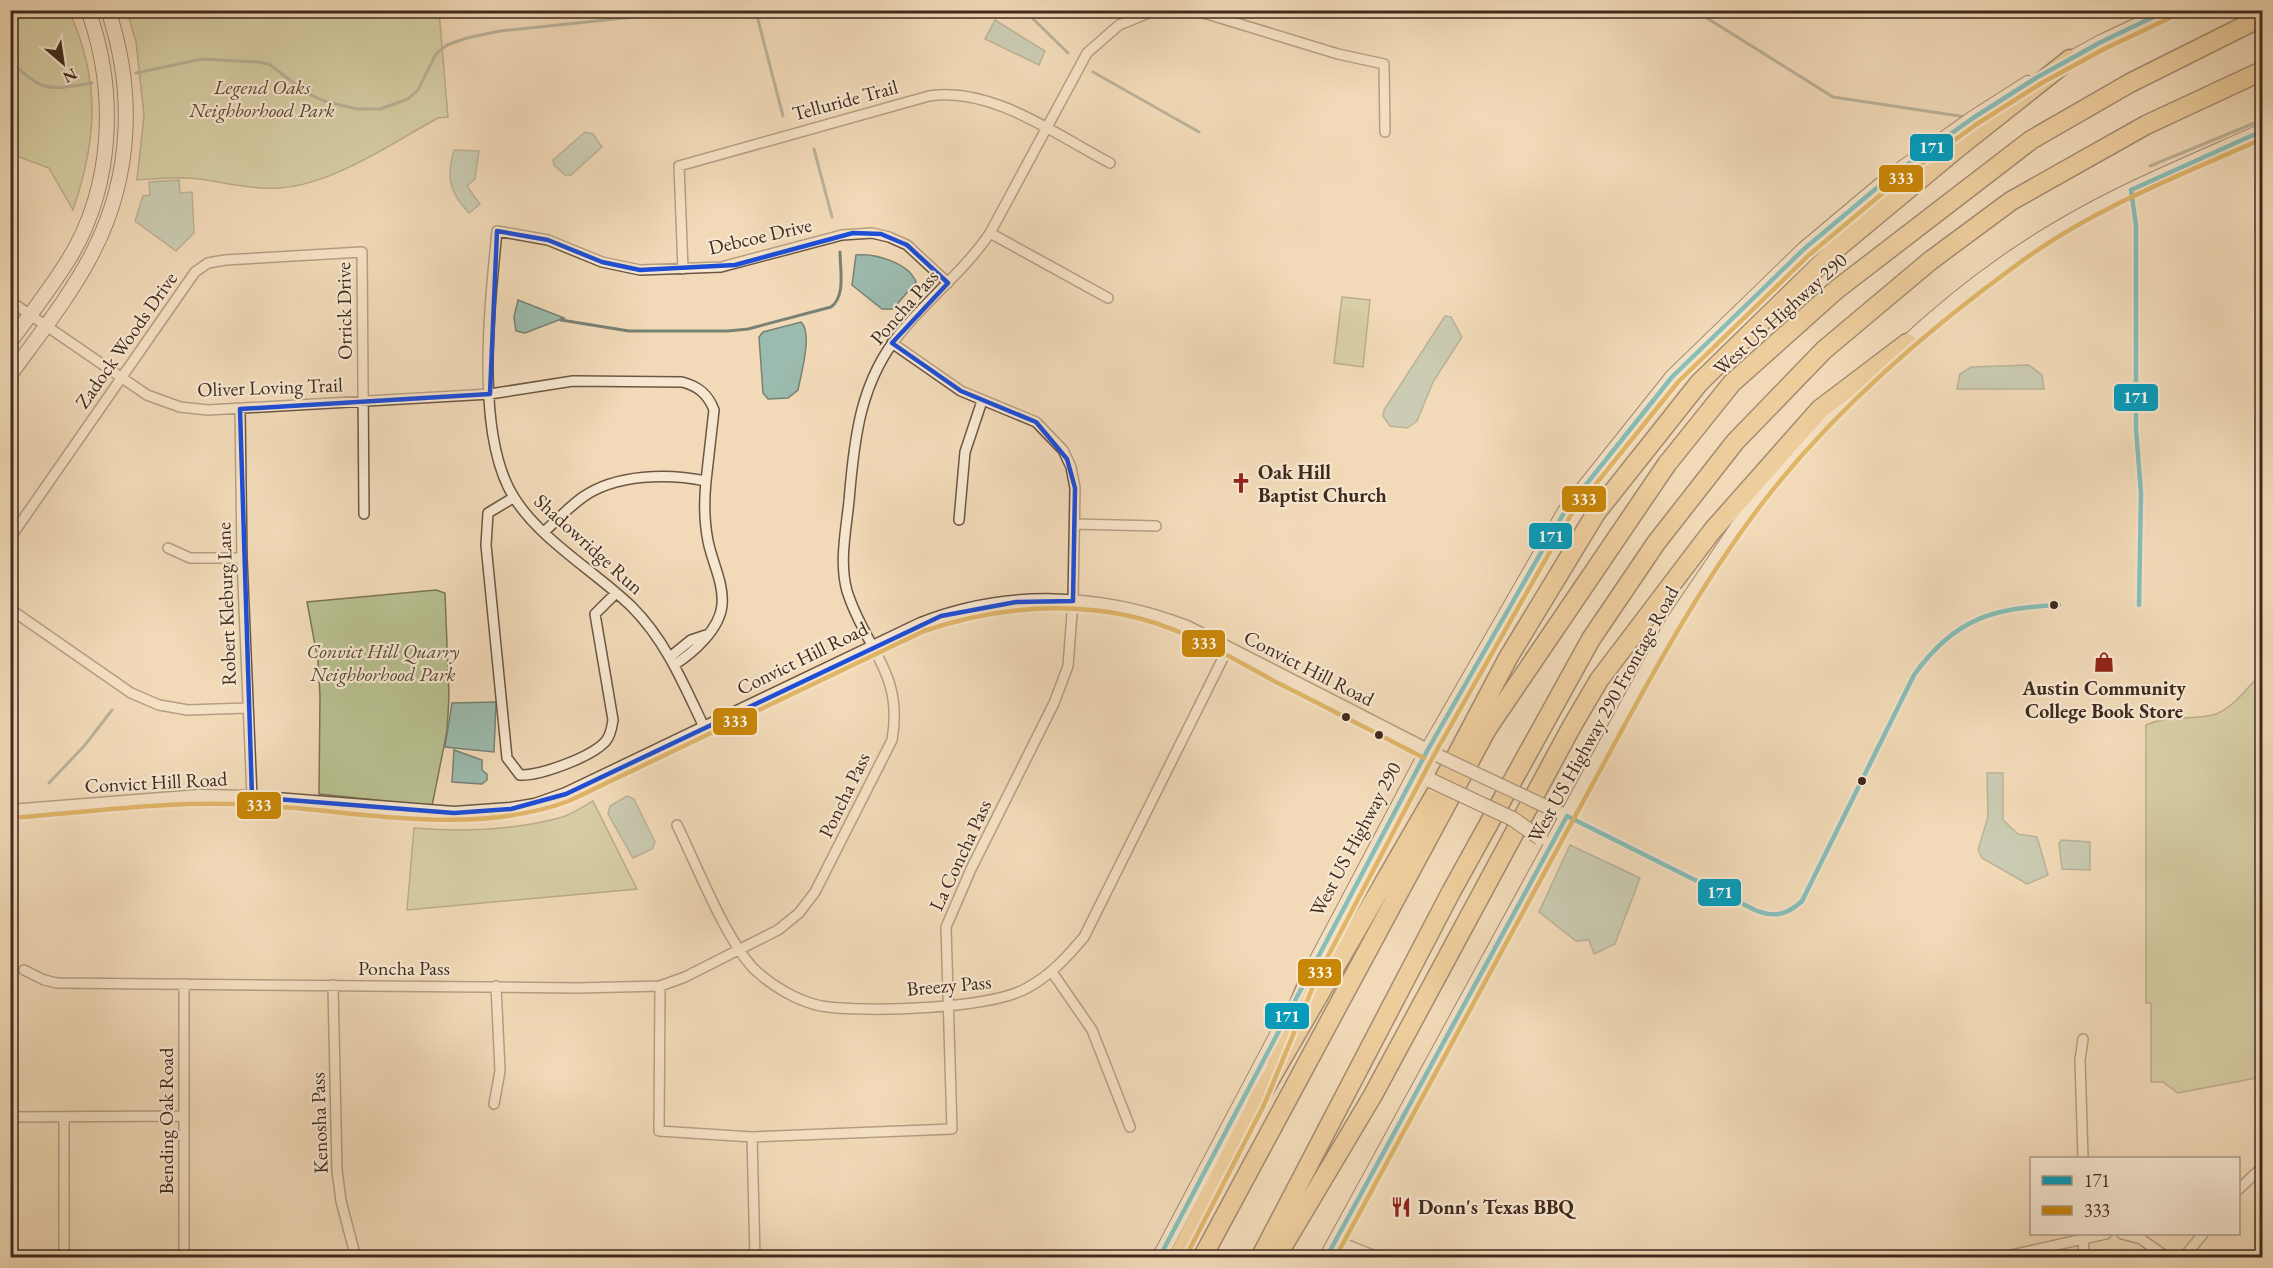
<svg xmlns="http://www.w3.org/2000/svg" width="2273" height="1268" font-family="'EB Garamond',serif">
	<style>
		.green { fill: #b8c090; stroke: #7c7557; stroke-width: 1.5 }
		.water { fill: #9bbbae; stroke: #778174; stroke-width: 1.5 }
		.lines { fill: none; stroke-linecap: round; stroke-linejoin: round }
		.stream { stroke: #778174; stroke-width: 3 }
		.minor-casing { stroke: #6c5644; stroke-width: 12 }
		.tertiary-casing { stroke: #6c5644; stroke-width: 15 }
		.secondary-casing { stroke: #402a1e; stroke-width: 16 }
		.primary-casing { stroke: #402a1e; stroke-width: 18 }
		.motorway-casing { stroke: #402a1e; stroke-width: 21 }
		.minor { stroke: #f7e7d1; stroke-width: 9 }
		.tertiary { stroke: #f7e7d1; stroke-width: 12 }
		.secondary { stroke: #f7e7d1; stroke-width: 14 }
		.primary { stroke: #e9bd7c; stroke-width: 15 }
		.motorway { stroke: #e9bd7c; stroke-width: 18 }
		.tertiary-bridge-casing { stroke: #6c5644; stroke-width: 15; stroke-linecap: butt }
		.secondary-bridge-casing { stroke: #402a1e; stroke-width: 16; stroke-linecap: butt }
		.tertiary-bridge { stroke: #f7e7d1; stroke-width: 12 }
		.secondary-bridge { stroke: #f7e7d1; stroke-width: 14 }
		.bus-1-casing { stroke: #f7e7d1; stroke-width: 9 }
		.bus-2-casing { stroke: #f7e7d1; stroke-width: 9 }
		.bus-1 { stroke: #069cbc; stroke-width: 4.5 }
		.bus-2 { stroke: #c98708; stroke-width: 4.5 }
		.marked { fill: none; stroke: #1d4ed8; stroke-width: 4.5; stroke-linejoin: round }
		.bus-dot { fill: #402a1e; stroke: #f7e7d1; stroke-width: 2 }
		.labels { text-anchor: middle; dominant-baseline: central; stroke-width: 4.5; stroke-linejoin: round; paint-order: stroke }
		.park-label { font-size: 20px; font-style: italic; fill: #584835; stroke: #f7e7d1 }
		.street-label { font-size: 20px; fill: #402a1e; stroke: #f7e7d1 }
		.poi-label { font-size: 20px; font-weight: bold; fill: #402a1e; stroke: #f7e7d1; text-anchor: start }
		.line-badge { stroke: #f7e7d1; stroke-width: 2 }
		.badge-label { font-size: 16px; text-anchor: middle; font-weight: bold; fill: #fff }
	</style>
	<rect width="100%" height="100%" fill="#f2dab8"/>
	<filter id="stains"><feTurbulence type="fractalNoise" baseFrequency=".00333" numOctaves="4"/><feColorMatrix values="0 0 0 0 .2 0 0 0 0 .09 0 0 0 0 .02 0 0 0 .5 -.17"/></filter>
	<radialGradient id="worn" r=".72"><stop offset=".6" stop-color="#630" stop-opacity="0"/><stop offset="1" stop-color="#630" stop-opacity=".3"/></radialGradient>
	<path class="green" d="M10,11H69C101,81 97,139 73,210L49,168L11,154Z
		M127,11H439L448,117L438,118C392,143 332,185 279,188C248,190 218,180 188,178C171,177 154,179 137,180L144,115L136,42Z
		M1342,297L1370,300L1363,367L1334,363Z
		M436,590L445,593L449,696L447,731L432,806L319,794L320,696L318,661L307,602Z
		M2262,673V1077L2178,1093L2163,1082H2151V1003H2146V725C2171,714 2195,721 2216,714C2234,707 2248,687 2262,673Z
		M593,801L637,889L407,910L414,828C461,832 513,830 559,818C571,815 582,807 593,801Z"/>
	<path class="water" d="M995,20L1045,51L1039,65L985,39Z
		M585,132L593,134L602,147L571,175H565L554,165L553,160Z
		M454,150L479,151L475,179L467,186L480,204L469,213C449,191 446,178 454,150Z
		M179,180L180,193L192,192L194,233L176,251L135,221L143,196L150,195L149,182Z
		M856,255C875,253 909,263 916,282L893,309H882L852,285Z
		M518,300L564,318L525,333L516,331L514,317Z
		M1445,316L1451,317L1462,337L1433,382L1417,421L1407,428L1390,426L1383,416L1384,410Z
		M801,322C813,333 801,374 798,390L788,398L768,399L763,393L759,337L763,332Z
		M2029,365L2042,375L2044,389H1957L1960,374L1971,367Z
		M496,702L494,752L445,747L452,703Z
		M454,750L482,760V770L487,774V780L482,784L452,782Z
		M1987,773H2003V820L2018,834L2037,837L2048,875L2027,884L1982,858L1978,850L1988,817Z
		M627,796L634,799L655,842L652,849L633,858L608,814L610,806Z
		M2062,840L2090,842V870L2062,869L2059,843Z
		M1570,845L1640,878L1615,944L1594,954L1589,940L1576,941L1539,912Z"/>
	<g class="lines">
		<path class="stream" d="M1024,10L1068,53
			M1694,10L1833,97L1966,117
			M756,12L783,116
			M10,61C45,93 46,90 92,83
			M1093,72L1199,132
			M136,73L202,59L257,62L269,64L307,93L324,101L357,109H380L408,99L418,90L436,54L447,45L467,38L500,31L634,17L788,10
			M814,149L832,217
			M2150,166L2262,120
			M561,320L629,331H728L748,329L831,307C846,296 840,269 840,252
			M49,783L85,745L112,710"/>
		<g class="minor-casing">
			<path id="minor" d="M1194,10L1338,54L1384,64L1385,132
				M990,233L1108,298
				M683,269L679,166L929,96C992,86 1056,135 1110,163
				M10,301L147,395L180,407L208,410L490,394L573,381L682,382C698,386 708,394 714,410L706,481
				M240,409L242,558L252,797
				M513,498L488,513L486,545L507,758L520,775C540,776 591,757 605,742C610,737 612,727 613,720L595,614L616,593
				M959,520L965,452L982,401
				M1075,524L1156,526
				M544,532C557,520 569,507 583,497C616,474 668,473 706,481C704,501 704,521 708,541C712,562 724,583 722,605C720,629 693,653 674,665
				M10,538L195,272L208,263L225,260L362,252L364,514
				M168,548L190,558H242
				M10,609L131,693L159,705L188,710L247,708
				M670,657L691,640L706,635
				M704,727C684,685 666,641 632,607C596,572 542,541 515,499C474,437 490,304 497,231L548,240L602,262L640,270L721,267L842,235L872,233L889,237L907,245L948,283
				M677,825C697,866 725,938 754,969C772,986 797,1001 821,1006C865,1013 990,1009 1027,988C1051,975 1067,957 1084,937L1228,648
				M24,970L44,980L57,983L578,988L660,986L685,977L778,930L799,913L815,892L892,740C904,672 865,649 847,591C839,563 846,530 849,501C854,439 860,380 902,331C930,297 965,270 990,233L1087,53L1119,25L1156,10
				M1052,972L1092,1030L1130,1127
				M333,985L337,1170L341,1201L356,1258
				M660,986L659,1131L752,1137L952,1129L946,927L971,869L1054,703L1068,666L1073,601L1075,488L1071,467L1063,450L1036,422L961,391L892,343
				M494,1104L500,1071L496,986
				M10,1117L184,1116
				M64,1117V1258
				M752,1137L755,1258
				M2083,1158L2080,1060L2083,1039
				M2238,1190L2262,1167
				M2122,1234L2141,1239L2168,1258
				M1335,1240L1380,1258
				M184,1258V984
				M1998,1258L2106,1234
				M2083,1258L2084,1234
				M2183,1258L2203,1234"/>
		</g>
		<g class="tertiary-casing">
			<path id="tertiary" d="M1545,806L1567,816
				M10,811L200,796L252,797L454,813L511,809L535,805L566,794L921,624C1007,590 1102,594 1187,627L1443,758"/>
		</g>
		<g class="secondary-casing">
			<path id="secondary" d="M2063,63L2101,42L2169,10
				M10,342C30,315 51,288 69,259C114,185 117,90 88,10
				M1901,348C1949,303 2004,260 2061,227C2125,189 2195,161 2262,131
				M10,375C39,335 72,294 94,250C132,175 135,90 108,10
				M1304,984L1427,751L1565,511L1672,377L1804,249L1891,176L1973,118L2028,83
				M1159,1258L1281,1027
				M1326,1258L1671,625L1757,498L1790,458L1854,392"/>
		</g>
		<g class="primary-casing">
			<path id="primary" d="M1274,1060L1310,974
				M1176,1258L1261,1093"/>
		</g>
		<g class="motorway-casing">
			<path id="motorway" d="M1257,1102L1444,779L1508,658L1596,513L1699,383L1836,249L1959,147L2070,59
				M1202,1258L1487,729L1667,464L1732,383L1836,290L2031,140L2130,83L2262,17
				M1260,1258L1451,892L1591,639L1656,543L1735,442L1824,350L1930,261L2011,201L2146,125L2262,71
				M1276,1258L1373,1095L1572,726L1599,680L1712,531L1820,409L1907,343"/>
		</g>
		<use href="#minor" class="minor"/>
		<use href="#tertiary" class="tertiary"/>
		<use href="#secondary" class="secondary"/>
		<use href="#primary" class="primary"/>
		<use href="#motorway" class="motorway"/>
		<g class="tertiary-bridge-casing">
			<path id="tertiary-bridge" d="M1443,758L1545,806"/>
		</g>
		<g class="secondary-bridge-casing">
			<path id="secondary-bridge" d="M1432,781L1513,819L1540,838"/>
		</g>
		<use href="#tertiary-bridge" class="tertiary-bridge"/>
		<use href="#secondary-bridge" class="secondary-bridge"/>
		<g class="bus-1-casing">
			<path id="bus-1" d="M2131,190L2136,225V429L2141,493L2139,605
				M2131,190L2262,131
				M1567,816L1755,910C1774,918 1787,915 1802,901L1914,675C1954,619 1992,608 2059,605
				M1159,1258L1427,751L1565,511L1672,377L1804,249L1891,176L1973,118L2036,78L2101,42L2168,10
				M1326,1258L1567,816"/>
		</g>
		<g class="bus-2-casing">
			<path id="bus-2" d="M11,818C91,812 172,800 252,805C357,810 468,838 569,801L924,631C1007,603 1103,597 1186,635C1216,648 1245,665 1274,681C1324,706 1374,732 1424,758
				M1185,1258L1264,1105L1317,977L1434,755L1571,515L1678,382L1809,255L1896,182L1977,124L2040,84L2104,49L2172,17
				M1335,1258C1414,1112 1493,967 1572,822C1632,713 1688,600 1764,501C1835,409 1928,329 2022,261C2094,208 2181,175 2262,139"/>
		</g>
		<use href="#bus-1" class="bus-1"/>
		<use href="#bus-2" class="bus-2"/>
	</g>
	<path d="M0 0H2273V1268H0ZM497,231L548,240L602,262L640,270L735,265L853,233L881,234L907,245L948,283L892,343L961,391L1036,422L1067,459L1075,488L1073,601L1016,602L941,616L566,794L511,809L454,813L252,797L240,409L490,394Z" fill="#f2dab8" fill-opacity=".55" fill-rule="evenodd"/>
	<path class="marked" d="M497,231L548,240L602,262L640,270L735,265L853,233L881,234L907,245L948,283L892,343L961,391L1036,422L1067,459L1075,488L1073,601L1016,602L941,616L566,794L511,809L454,813L252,797L240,409L490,394Z"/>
	<defs>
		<g id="church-bare" transform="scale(1.62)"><path d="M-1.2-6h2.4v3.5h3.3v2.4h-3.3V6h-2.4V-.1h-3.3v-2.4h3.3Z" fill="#8f2418" stroke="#f7e7d1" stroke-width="2.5" paint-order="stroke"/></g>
		<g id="shop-bare" transform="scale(1.62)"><path d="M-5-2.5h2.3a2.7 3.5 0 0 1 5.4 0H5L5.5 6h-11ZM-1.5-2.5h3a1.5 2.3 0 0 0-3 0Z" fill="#8f2418" stroke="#f7e7d1" stroke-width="2.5" paint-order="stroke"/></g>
		<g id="restaurant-bare" transform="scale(1.62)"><path d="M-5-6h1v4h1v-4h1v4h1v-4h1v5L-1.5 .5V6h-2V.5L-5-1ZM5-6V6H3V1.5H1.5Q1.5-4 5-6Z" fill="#8f2418" stroke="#f7e7d1" stroke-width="2.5" paint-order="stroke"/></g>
	</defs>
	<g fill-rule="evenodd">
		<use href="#church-bare" x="1241" y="483"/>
		<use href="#shop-bare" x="2104" y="662"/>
		<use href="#restaurant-bare" x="1401" y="1207"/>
	</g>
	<g class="bus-dot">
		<circle cx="2054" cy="605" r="5"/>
		<circle cx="1346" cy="717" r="5"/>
		<circle cx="1379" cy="735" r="5"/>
		<circle cx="1862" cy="781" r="5"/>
	</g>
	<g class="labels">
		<g class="park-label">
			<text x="262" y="87">Legend Oaks<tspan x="262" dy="23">Neighborhood Park</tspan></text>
			<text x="383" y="651">Convict Hill Quarry<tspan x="383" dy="23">Neighborhood Park</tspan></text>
		</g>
		<g class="street-label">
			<text transform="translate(845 100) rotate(-15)">Telluride Trail</text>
			<text transform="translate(760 236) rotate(-13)">Debcoe Drive</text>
			<text transform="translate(904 307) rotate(-49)">Poncha Pass</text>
			<text transform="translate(344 311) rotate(-91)">Orrick Drive</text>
			<text transform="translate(1780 314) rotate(-42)">West US Highway 290</text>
			<text transform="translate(126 340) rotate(-55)">Zadock Woods Drive</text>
			<text transform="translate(270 387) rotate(-2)">Oliver Loving Trail</text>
			<text transform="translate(589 544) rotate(42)">Shadowridge Run</text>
			<text transform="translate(226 604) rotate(-92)">Robert Kleburg Lane</text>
			<text transform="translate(802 658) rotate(-26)">Convict Hill Road</text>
			<text transform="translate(1309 668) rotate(27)">Convict Hill Road</text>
			<text transform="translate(1603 714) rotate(-61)">West US Highway 290 Frontage Road</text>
			<text transform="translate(156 782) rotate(-3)">Convict Hill Road</text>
			<text transform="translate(844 795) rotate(-64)">Poncha Pass</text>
			<text transform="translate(1355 839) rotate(-62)">West US Highway 290</text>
			<text transform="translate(960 855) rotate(-65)">La Concha Pass</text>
			<text x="404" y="968">Poncha Pass</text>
			<text transform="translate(949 985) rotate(-5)">Breezy Pass</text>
			<text transform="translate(166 1121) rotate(-90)">Bending Oak Road</text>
			<text transform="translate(319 1123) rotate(-92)">Kenosha Pass</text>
		</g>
		<g class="poi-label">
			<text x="1258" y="472">Oak Hill<tspan x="1258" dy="23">Baptist Church</tspan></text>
			<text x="2104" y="688" text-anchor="middle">Austin Community<tspan x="2104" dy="23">College Book Store</tspan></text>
			<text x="1418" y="1207">Donn's Texas BBQ</text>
		</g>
	</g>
	<g class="line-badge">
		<rect x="1909" y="133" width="45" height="29" rx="6" fill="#069cbc"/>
		<rect x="1878" y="164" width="46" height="29" rx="6" fill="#c98708"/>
		<rect x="2113" y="383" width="46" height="29" rx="6" fill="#069cbc"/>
		<rect x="1561" y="485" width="46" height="28" rx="6" fill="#c98708"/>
		<rect x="1528" y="522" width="45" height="28" rx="6" fill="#069cbc"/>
		<rect x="1181" y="629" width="45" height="29" rx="6" fill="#c98708"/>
		<rect x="712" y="707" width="46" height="29" rx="6" fill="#c98708"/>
		<rect x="236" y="791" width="46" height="29" rx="6" fill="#c98708"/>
		<rect x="1697" y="878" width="45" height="29" rx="6" fill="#069cbc"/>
		<rect x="1297" y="958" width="45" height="29" rx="6" fill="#c98708"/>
		<rect x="1264" y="1002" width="46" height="28" rx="6" fill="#069cbc"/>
	</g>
	<g class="badge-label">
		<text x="1932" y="153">171</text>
		<text x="1901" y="184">333</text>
		<text x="2136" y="403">171</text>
		<text x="1584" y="505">333</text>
		<text x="1551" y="542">171</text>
		<text x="1204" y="649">333</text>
		<text x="735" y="727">333</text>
		<text x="259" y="811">333</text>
		<text x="1720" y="898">171</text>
		<text x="1320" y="978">333</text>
		<text x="1287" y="1022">171</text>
	</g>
	<rect width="2273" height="1268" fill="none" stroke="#f2dab8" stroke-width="36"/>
	<rect x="12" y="12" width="2249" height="1244" fill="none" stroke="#402a1e" stroke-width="3"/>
	<rect x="18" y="18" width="2237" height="1232" fill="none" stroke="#402a1e" stroke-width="1.5"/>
	<rect x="2030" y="1157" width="210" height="78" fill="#f7e7d1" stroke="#ae9b89" stroke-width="1.5"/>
	<rect x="2042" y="1176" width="30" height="9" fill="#069cbc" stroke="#ae9b89" stroke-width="1.5"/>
	<text x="2084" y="1187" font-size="18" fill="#402a1e">171</text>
	<rect x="2042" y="1206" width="30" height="9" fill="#c98708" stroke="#ae9b89" stroke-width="1.5"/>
	<text x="2084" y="1217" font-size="18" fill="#402a1e">333</text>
	<g transform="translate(63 63) rotate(151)" stroke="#f7e7d1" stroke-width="4.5" paint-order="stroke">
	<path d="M0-4.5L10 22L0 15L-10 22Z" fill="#402a1e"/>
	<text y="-9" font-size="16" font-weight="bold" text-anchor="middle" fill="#402a1e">N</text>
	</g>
	<rect width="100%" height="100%" filter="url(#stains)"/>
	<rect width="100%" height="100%" fill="url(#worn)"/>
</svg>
